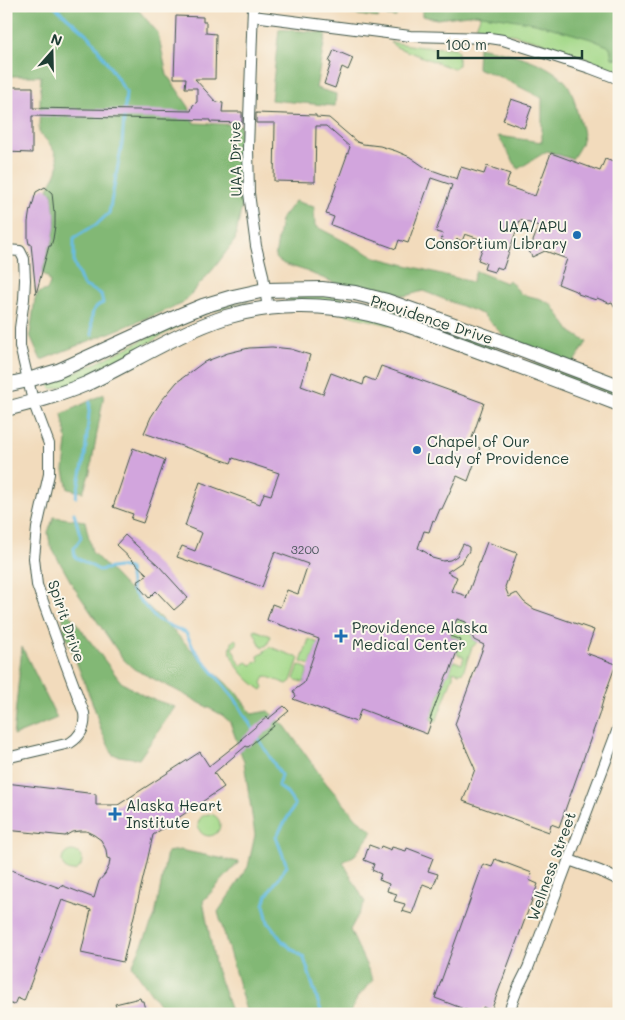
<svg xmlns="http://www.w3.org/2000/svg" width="625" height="1020" font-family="Mali,sans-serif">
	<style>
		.green { fill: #a3d888; stroke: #618a5e }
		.forest { fill: #82b874; stroke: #507a54 }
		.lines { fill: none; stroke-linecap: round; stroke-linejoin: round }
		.stream { stroke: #69bde5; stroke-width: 3 }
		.building { fill: #d2a5dd }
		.street-casing { stroke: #3f5548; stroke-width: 12 }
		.secondary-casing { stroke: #3f5548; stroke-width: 16 }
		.street { stroke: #fff; stroke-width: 10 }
		.secondary { stroke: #fff; stroke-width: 14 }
		.poi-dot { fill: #1f6fb2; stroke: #fbf7ec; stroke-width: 2 }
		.labels { text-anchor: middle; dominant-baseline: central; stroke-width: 4; stroke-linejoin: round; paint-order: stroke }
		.number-label { font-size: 12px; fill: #4c575e }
		.street-label { font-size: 15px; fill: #1f3d34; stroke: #fbf7ec }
		.poi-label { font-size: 15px; fill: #1f3d34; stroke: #fbf7ec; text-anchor: start }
	</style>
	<rect width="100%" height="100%" fill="#fbf7ec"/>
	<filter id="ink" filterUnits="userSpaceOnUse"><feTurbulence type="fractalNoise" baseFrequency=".02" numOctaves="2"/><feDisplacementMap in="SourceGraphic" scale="10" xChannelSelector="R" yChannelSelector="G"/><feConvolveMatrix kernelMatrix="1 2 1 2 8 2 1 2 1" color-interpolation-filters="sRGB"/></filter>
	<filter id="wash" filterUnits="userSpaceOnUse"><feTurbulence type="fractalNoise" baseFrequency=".0096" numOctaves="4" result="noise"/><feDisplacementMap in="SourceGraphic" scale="20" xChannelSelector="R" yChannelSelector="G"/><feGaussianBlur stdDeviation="1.12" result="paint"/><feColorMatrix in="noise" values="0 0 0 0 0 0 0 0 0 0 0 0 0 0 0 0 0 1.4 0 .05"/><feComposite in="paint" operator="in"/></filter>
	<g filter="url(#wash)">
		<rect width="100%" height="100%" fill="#f2dbbc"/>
		<path class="green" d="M484,6H619V71L541,42L504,32L476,27Z
			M390,42L422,47L455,48L458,52V65L454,69L396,47Z
			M288,295C311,295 334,296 357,300C401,307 444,326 485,342L496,349V351L287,300L286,297Z
			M248,301V302L212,311L186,322L129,354L108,368L77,383L52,389L49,386L50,383L94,364L178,323L219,307Z
			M530,362L619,394V396L611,394L529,364Z
			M449,616L466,622L474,640L478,642L472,647L463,672L459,673L453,671V676L436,722L430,719L447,674H449L454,661L462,664L464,657L457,654L461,640L450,636L454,626Z
			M255,630L271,636L267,645L262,648L254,632Z
			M235,639L237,641C238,645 235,645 232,648L241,666L247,662L251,665L259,661L258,656L264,653V651L270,647L299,658L291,681L287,684L265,676L262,683L264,687L262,690C249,682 219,654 235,639Z
			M309,639L318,643L310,665L301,662Z
			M299,665L308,669L304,683L294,679Z
			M198 825a11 11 0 1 1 22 0a11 11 0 1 1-22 0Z
			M62 861a10 10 0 1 1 20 0a10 10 0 1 1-20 0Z"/>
		<path class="forest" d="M6,6H135L158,33L167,75L189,107L194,123L241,125L244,196L235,240L215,267L182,304L41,360L30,335L35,299L38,293L47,290L50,283L48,277L42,273L49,246H51C54,235 56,224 55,212H54L52,193L48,189C50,182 55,178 57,171C61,161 54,149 47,141C44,137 41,135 39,132L41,76H6Z
			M299,6H372L379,18Z
			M380,6H397L396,17L387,16Z
			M422,6H619V59L612,58L610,47L591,39L535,23L505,18L475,14L437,19L422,16Z
			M279,29L326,33L316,88L336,94L335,106L271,100Z
			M478,47C506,52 542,59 564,80C572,88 575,102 577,112C584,136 587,137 572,159L547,151L518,169L498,136L542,142V98L500,77L477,68Z
			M295,201L314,207L315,226L375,257L472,282L476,271L506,283L509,280L521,294L541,299L552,305L571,332L587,342L573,363L506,338L482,314L423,291L405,296L364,285L342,286L303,270L284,264L275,258L281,219Z
			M104,394L90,472L83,492L68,489L64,470L67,441L62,414Z
			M54,517L85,521L92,552L127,588L168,625L205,664L236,692L252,714L268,711L285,726L326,783L357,819L373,831L355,855L343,862L365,902L350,930L373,980L357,998L350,1014H247L218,912L248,867L255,835L244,762L230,722L222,715L174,689L134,669L123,659L75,589L50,545L48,532Z
			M62,604L121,682L144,696L175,707L139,759L113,755L101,730L94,707L64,631Z
			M22,647L57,718L13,736Z
			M180,850L239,862L203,901L216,969L232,1014H166L132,966L155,916L167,852Z"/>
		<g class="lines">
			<path class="stream" d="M54,6L91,38L126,92L122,144L109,213L97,224L74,238V263L83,285L101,294L103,303C88,308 92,322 92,335
				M76,497L85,456L90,402
				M74,513L81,538L74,548L75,557L99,570L118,567L129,569L132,591L156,619L186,633L194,649L235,699L254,731
				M257,736L281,775L278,786L286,792L295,805L276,837L287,866L267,895L264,905L268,922L283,942L304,958L322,1014"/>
		</g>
		<g id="blocks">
			<path class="building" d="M176,16L203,17V22H206V33L216,34L215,79H195L216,102L223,103L222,112H242V123L210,122V120L32,116V153L6,152V87H33V108L191,111L193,105L197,102V88H185L186,78H174Z
				M334,50L353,58L348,70L342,67L335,88L324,84L331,63L329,62Z
				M511,99L532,106L524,128L503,120Z
				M256,113L316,115V117L329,118L357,142L363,144L380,146L396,151L410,157L426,168L457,179L461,167L484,174L487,166L510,174L506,186L535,196L551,153L600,171L605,159L619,164V315L612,302L609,303L597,298L596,300L578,294V292L558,284L567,259L545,251L532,257L527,247L531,246L539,226L520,220L503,269L496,267L494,272L484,269L486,263L478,260L485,241L465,234L462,241L457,239L455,245L441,240L443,234L436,232L452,185L431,178L408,243L399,240L396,249L331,225L334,217L326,214L350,147L326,126H316L315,182L274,181L275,123H256Z
				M45,187L52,193L54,212L55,211V226L53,239L51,246H49L36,294L31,244H29L28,239V222L30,209L31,210L36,192Z
				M272,347L291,349L310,355L301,386L323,394L331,373L363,385L365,377L375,381L381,366L484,403L470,444L480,448L468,481L457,476L442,509H440L435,521L433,520L429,532L424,531L418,548L427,553L432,558L443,561L450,560L457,556L463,544L469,547V551L462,562L447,572L457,577L451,591L467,596L466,599L487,542L517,553L505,587L509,597L517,593L524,602L534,609L594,630L586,653L616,664L604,697L599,715L559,827L551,824L549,832L463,801L475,769L455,724L484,645L474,640L466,622L457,619L450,636L461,640L449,674H447L430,719L432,720L427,734L361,709L356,722L293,699L296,696L293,691L304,683L319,639L267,620L272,604L280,607L287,590L298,594L308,564L275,552L262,587L177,557L182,546L195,551L202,533L185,526L200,482L260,504L264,493L271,495L279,473L233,458L231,463L144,433L151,417L162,400L177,382L204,362L228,353L249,348Z
				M133,448L165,460L143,523L131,519L133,514L113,507Z
				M125,535L158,565L188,598L174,610L156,591L149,598L141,589L137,582L148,575L116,545Z
				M284,706L289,711L273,724L274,726L248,747L246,746L214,773L224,787L153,835L146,866L123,962L81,953L91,910L62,900L24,1001L17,998L14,1005L6,1002V868L60,888L61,885L94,898L99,881L105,874L109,866L110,859L107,858L106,850L101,840L94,835L86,831H80L72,832L65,836L6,830V783L96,794V805H118L200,752L209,766L242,740L241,739L267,717L268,719Z
				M369,845L380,849L381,846L391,850L392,847L406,851L407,848L433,858L428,871L438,874L433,888L423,884L412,914L402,911L405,904L394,901L397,894L387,891L389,884L379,880L381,874L372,870L374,864L364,860Z
				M495,859L532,873L529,880L538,884L491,1011L483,1007L481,1014H477L435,998L483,864L492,867Z
				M140,998L141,1001H143L146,1014H119L115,1004Z"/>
		</g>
	</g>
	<g filter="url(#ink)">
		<use href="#blocks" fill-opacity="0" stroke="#3f5548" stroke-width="1"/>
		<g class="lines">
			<g class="street-casing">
				<path id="street" d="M253,6L248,148L249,193L256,246L263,275L268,309
					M253,16L410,36L490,38L503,40L590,68L619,79
					M6,250L20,251L24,259L25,280L24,299L20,328V346L33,401L49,444V474L37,528L34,558L37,585L58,643L84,713C86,726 81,736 70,743L6,758
					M569,860L600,871L619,880
					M508,1014L517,990L528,968L619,726"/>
			</g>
			<g class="secondary-casing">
				<path id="secondary" d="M6,385L28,380L58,371L181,315L203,306L233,297L265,290L322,289L355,293L387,301L516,347L619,386
					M6,409C33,402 60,395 86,384C133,362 177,333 226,317C271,303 323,303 369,314C404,322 439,337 473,349C522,367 570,385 619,404"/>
			</g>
			<use href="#street" class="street"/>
			<use href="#secondary" class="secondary"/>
		</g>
	</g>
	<g class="poi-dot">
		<circle cx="577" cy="235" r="5"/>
		<circle cx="417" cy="450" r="5"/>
		<path d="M338.5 628.5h5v5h5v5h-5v5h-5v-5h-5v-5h5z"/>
		<path d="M112.5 806.5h5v5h5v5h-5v5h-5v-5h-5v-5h5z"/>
	</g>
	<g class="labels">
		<g class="number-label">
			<text x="305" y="549">3200</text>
		</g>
		<g class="street-label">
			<text transform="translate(235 159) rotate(-91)">UAA Drive</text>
			<text transform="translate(432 319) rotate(18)">Providence Drive</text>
			<text transform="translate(67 621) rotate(71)">Spirit Drive</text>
			<text transform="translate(551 866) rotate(-70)">Wellness Street</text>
		</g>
		<g class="poi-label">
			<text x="567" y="226" text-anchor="end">UAA/APU<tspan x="567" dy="17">Consortium Library</tspan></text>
			<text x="427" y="441">Chapel of Our<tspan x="427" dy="17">Lady of Providence</tspan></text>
			<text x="352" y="627">Providence Alaska<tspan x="352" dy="17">Medical Center</tspan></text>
			<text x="126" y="805">Alaska Heart<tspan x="126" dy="17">Institute</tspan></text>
		</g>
	</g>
	<rect width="625" height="1020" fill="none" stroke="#fbf7ec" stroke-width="25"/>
	<g transform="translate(52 52) rotate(20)" stroke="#fbf7ec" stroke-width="4" paint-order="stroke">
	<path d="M0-4L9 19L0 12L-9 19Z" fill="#1f3d34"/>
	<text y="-8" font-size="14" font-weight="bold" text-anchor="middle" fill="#1f3d34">N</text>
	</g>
	<path d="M438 50v8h144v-8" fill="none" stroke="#1f3d34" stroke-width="2.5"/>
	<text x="445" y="50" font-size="15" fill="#1f3d34" stroke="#fbf7ec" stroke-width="4" paint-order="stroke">100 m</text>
</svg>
